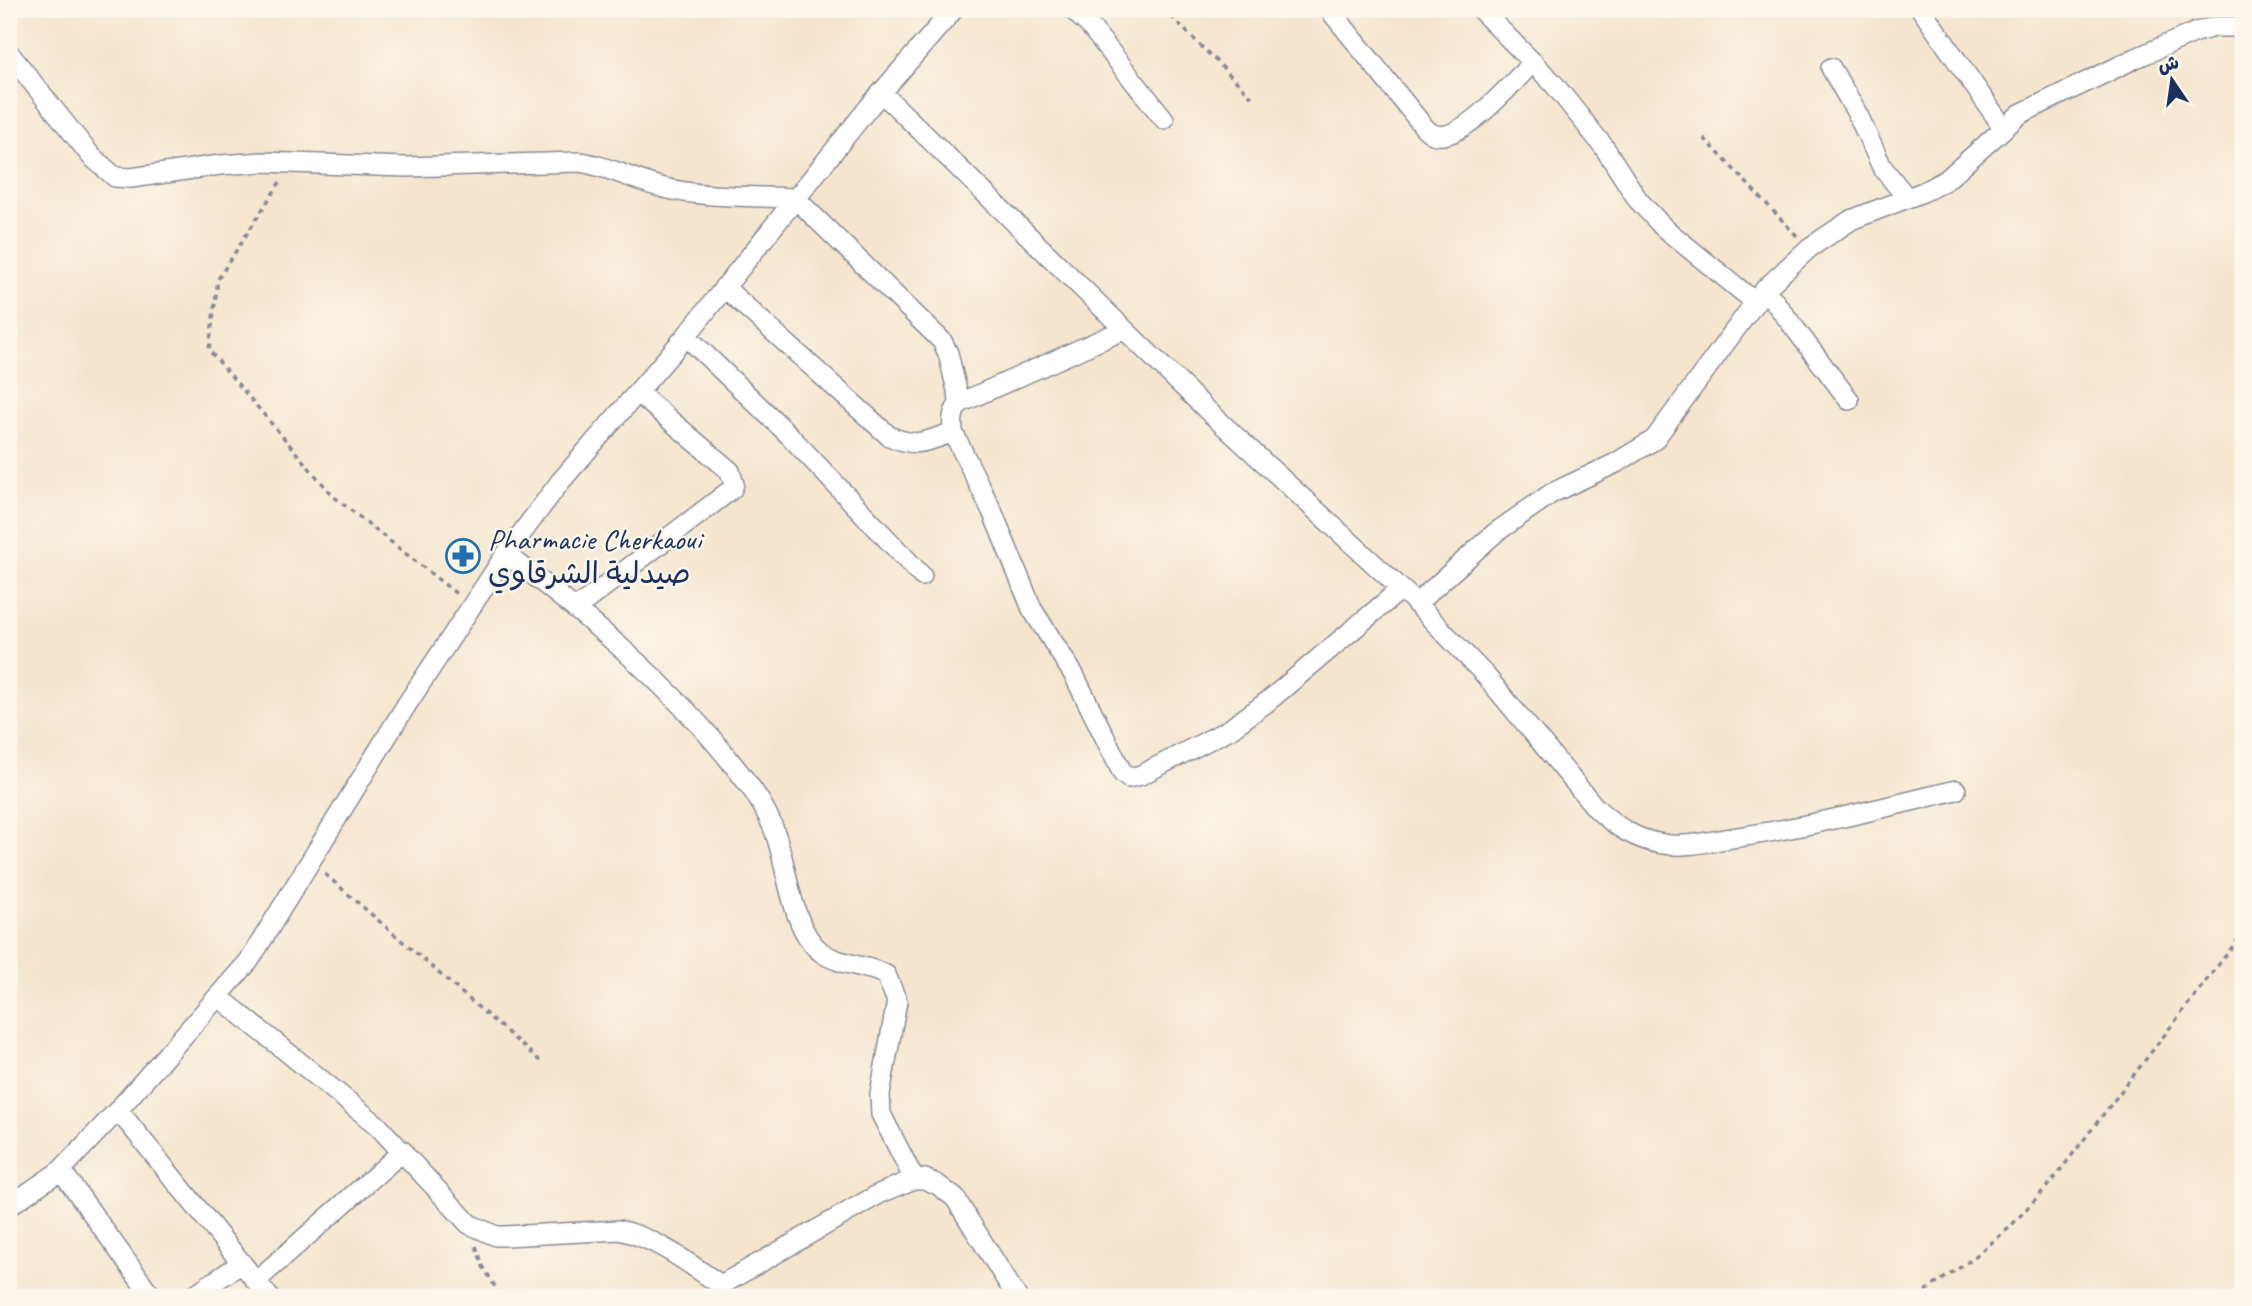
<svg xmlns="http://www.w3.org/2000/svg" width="2252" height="1306" font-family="Caveat,'Playpen Sans Arabic',sans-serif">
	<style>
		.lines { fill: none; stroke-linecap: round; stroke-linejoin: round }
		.street-casing { stroke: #888a96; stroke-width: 22 }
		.path { stroke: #888a96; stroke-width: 3.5; stroke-dasharray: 5 5; stroke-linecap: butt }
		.street { stroke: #fff; stroke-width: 19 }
		.labels { text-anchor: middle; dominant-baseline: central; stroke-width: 5; stroke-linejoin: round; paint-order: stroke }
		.poi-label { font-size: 30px; fill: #1b2f5e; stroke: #fbf7ec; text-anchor: start }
	</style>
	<rect width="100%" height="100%" fill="#fbf7ec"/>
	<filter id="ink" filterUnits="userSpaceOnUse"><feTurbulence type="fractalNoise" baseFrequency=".0143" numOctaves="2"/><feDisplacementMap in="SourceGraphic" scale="14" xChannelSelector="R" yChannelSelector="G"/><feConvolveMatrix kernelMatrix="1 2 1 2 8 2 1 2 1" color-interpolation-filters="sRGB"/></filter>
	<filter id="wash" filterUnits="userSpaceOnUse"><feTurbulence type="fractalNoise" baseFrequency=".00686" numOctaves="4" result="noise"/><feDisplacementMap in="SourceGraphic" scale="28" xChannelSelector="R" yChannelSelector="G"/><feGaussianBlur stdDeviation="1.57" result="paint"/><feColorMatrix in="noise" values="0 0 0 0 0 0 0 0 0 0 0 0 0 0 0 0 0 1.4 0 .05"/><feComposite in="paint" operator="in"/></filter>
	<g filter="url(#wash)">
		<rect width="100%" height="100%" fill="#f6e5ce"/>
	</g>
	<g filter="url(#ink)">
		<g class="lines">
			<g class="street-casing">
				<path id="street" d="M1072,9L1089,25L1164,119
					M1329,9L1424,127C1427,130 1430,133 1433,134C1459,146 1516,79 1533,62
					M1480,9L1553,83L1604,147L1638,200L1664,228L1755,302
					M1921,9L2003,127
					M9,53L91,156L115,177L131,178L220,165L263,162L405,167L580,162C609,166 635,181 664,188C706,198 751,196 795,198L942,341L948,353L960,403
					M1831,68L1858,115L1882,167L1906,197
					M883,94L1207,410L1410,597L1485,675L1595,807C1615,826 1635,840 1663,844C1686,848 1710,841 1732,838C1808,827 1882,808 1956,790
					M724,287L889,436C917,448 925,442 953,432
					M1765,289L1849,400
					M1123,330L960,403C952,412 952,420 953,432L992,511L1032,609L1074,675L1123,774L1128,778L1141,775L1230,729L1267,702L1401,589
					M686,336L788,434L922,576
					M506,554C588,617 671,685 735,767C751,787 765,806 774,830C788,865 790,928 821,952C840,966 866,964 886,975L897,1001L880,1094L881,1114L914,1179
					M1416,604L1495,533L1552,493L1616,463L1654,440L1765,289L1809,248L1851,220L1923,192L1946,180L2020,114L2136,58L2196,32L2214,27H2243
					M575,609L732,489L734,484L730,471L638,393
					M219,997L377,1125L469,1224L496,1236H505L619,1230C657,1238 689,1264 721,1285L879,1194L914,1179H925L938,1185L955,1198L1017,1297
					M118,1110L269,1297
					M61,1170L152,1297
					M9,1206L61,1170L118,1110L249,961L407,704L506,554L560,482L686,336L869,107L954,9
					M256,1281L403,1151
					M191,1297L242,1263"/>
			</g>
			<path class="path" d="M1164,9L1252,97
				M1704,138L1797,236
				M280,182L218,279L209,350L333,496L458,595
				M325,874L540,1061
				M476,1246L483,1266L501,1297
				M1917,1297L1972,1259L2009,1228L2052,1181L2243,933"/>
			<use href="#street" class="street"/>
		</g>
	</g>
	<defs>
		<g id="pharmacy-ring" transform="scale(1.75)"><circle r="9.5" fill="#fbf7ec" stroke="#1f6fb2" stroke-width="1.5"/><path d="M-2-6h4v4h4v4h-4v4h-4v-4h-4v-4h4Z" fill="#1f6fb2"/></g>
	</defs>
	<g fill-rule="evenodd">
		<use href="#pharmacy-ring" x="463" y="556"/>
	</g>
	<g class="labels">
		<g class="poi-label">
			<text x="488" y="539">Pharmacie Cherkaoui<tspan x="488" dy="34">صيدلية الشرقاوي</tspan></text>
		</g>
	</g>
	<rect width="2252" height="1306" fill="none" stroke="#fbf7ec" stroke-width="35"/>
	<g transform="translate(2172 80) rotate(347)" stroke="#fbf7ec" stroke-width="5" paint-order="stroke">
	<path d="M0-5L12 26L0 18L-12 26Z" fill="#1b2f5e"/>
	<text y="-10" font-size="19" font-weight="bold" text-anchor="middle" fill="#1b2f5e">ش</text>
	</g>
</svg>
